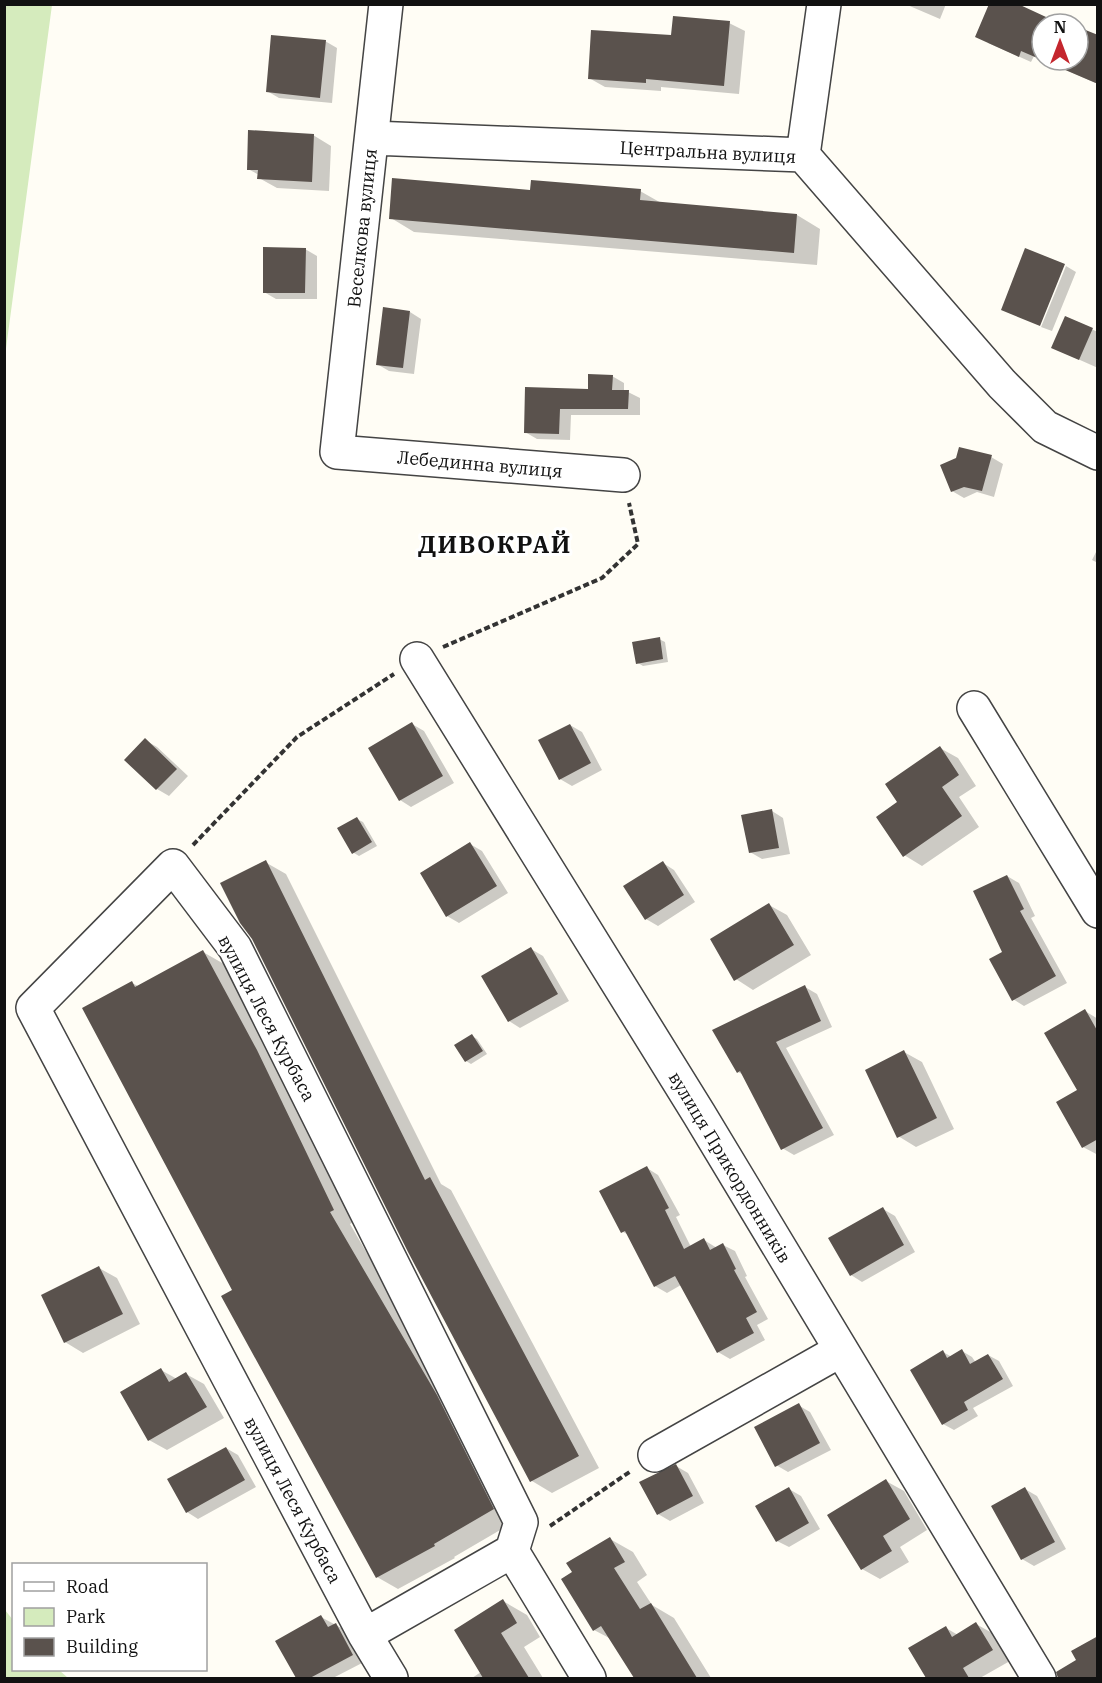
<svg xmlns="http://www.w3.org/2000/svg" width="1102" height="1683" font-family="'IBM Plex Serif',serif">
	<style>
		.green { fill: #d5ebbd }
		.shadow { fill: #0003 }
		.building { fill: #5a524d }
		.lines { fill: none; stroke-linecap: round; stroke-linejoin: round }
		.minor-casing { stroke: #444; stroke-width: 36 }
		.path { stroke: #333; stroke-width: 4; stroke-dasharray: 6 3; stroke-linecap: butt }
		.minor { stroke: #fff; stroke-width: 33 }
		.labels { text-anchor: middle; dominant-baseline: central; stroke-width: 6; stroke-linejoin: round; paint-order: stroke }
		.street-label { font-size: 18px; fill: #111; stroke: #fff }
		.district-label { font-size: 24px; font-weight: bold; letter-spacing: 1.5px; fill: #111; stroke: #fff }
	</style>
	<rect width="100%" height="100%" fill="#fffdf5"/>
	<path class="green" d="M5,4L52,5L5,356L4,5Z
		M5,1610L13,1620L14,1670H59L68,1678H5Z"/>
	<path class="shadow" d="M905,4H946L940,19Z
		M991,4L1058,24H1042V60H1078V28L1098,36V84L1034,56L1031,62L988,43Z
		M729,23L745,31L739,94L661,87V91L605,87L589,78L672,37Z
		M325,41L337,48L332,103L279,98L267,91Z
		M313,135L331,146L329,191L277,188L259,178V175L248,169Z
		M640,191L663,204L797,215L820,229L817,265L414,232L391,218L531,192Z
		M305,249L317,256V299H276L264,292Z
		M1066,266L1076,272L1052,331L1041,327Z
		M410,312L421,319L414,374L389,371L377,364Z
		M1065,318L1098,332V368L1053,348Z
		M612,376L624,383V391L628,392L640,398V415H571L570,440L537,439L525,432L527,389L589,391Z
		M991,457L1003,464L994,497L977,492L964,498L952,491Z
		M1098,548V563L1092,560Z
		M659,639L665,642L668,662L643,666L638,663Z
		M412,724L424,731L454,783L411,807L400,800Z
		M570,725L582,732L602,770L572,786L560,779Z
		M145,740L157,747L188,776L169,796L157,789Z
		M940,748L958,758L976,786L959,797L979,827L922,866L904,855L899,803Z
		M772,811L783,818L790,854L762,859L750,852Z
		M357,819L363,822L377,846L359,856L354,853Z
		M470,844L482,851L508,893L459,923L447,916Z
		M265,862L286,874L441,1184L451,1190L599,1468L552,1493L532,1481L253,939Z
		M663,863L674,870L695,902L658,926L646,919Z
		M1007,876L1019,883L1035,916L1031,918L1067,983L1024,1006L1013,999L1004,953Z
		M769,905L787,915L811,955L753,990L736,979Z
		M531,949L543,956L569,1001L520,1028L509,1021Z
		M203,952L224,964L278,1063L354,1222L350,1224L457,1408L514,1522L454,1557L455,1558L398,1589L377,1577L234,1291L132,983L138,986Z
		M805,987L817,994L832,1027L786,1048L834,1135L794,1155L782,1148L744,1075L738,1072Z
		M1085,1011L1098,1019V1155L1083,1147L1079,1090Z
		M472,1036L477,1039L487,1054L471,1064L466,1061Z
		M904,1052L922,1062L954,1129L916,1147L898,1136Z
		M647,1168L658,1175L680,1215L676,1217L691,1247L704,1240L717,1248L723,1245L735,1251L747,1276L745,1277L768,1319L757,1325L765,1340L730,1359L718,1352L681,1285L667,1293L655,1286L629,1235L623,1232Z
		M883,1209L895,1216L915,1252L862,1282L851,1275Z
		M99,1268L117,1278L140,1324L83,1353L65,1342L43,1296Z
		M962,1351L972,1357L976,1363L988,1355L999,1361L1013,1386L973,1408L978,1416L954,1430L943,1424V1352L952,1357Z
		M161,1370L177,1379L186,1374L204,1384L224,1418L167,1450L149,1440Z
		M798,1405L810,1412L831,1450L788,1472L776,1465Z
		M226,1448L238,1455L256,1487L198,1519L187,1512Z
		M676,1466L688,1473L704,1503L670,1521L658,1514Z
		M886,1481L904,1491L927,1530L900,1547L909,1562L880,1579L862,1569Z
		M789,1489L801,1496L820,1529L789,1547L777,1541Z
		M1025,1489L1037,1496L1066,1549L1034,1566L1022,1559Z
		M610,1539L633,1552L647,1575L637,1582L652,1605L674,1618L711,1678H635L611,1639L594,1630L574,1573Z
		M503,1601L527,1615L540,1637L524,1647L543,1678H472L481,1672Z
		M321,1617L347,1631L364,1662L333,1678H298L277,1641Z
		M976,1624L994,1634L1010,1661L980,1678H928L910,1649L946,1628L958,1635Z
		M1098,1637V1678H1059L1058,1673L1079,1660Z"/>
	<path class="building" d="M989,4H1018L1059,23L1061,19L1071,24H1042V60L1021,51L1019,57L975,37Z
		M673,16L730,21L724,86L646,79V83L588,79L591,30L671,35Z
		M1078,27L1098,35V84L1042,60H1078Z
		M271,35L326,40L320,98L266,92Z
		M248,130L314,134L312,182L257,179L258,170H247Z
		M392,178L530,190L531,180L641,189L640,200L797,214L794,253L389,219Z
		M263,247L306,248L305,293H263Z
		M1025,248L1065,264L1040,326L1001,310Z
		M383,307L410,311L403,368L376,365Z
		M1065,316L1093,328L1079,360L1051,348Z
		M588,374L613,375L612,390H629L628,409H560L559,434L524,433L525,387L588,389Z
		M959,447L992,455L982,491L964,487L951,492L940,465L956,458Z
		M660,637L663,659L636,664L632,642Z
		M412,722L443,776L399,801L368,748Z
		M570,724L591,763L559,780L538,740Z
		M145,738L177,769L156,790L124,760Z
		M940,746L959,775L942,787L962,816L903,857L876,817L897,802L885,784Z
		M772,809L779,848L749,853L741,815Z
		M357,817L372,842L352,854L337,828Z
		M470,842L497,886L446,917L420,873Z
		M266,860L425,1180L430,1177L579,1456L530,1482L408,1252L252,939L240,923L220,883Z
		M663,861L684,895L645,920L623,886Z
		M1007,875L1024,909L1020,911L1056,976L1012,1001L989,959L1002,952L973,891Z
		M769,903L794,945L734,981L710,939Z
		M531,947L558,994L508,1022L481,976Z
		M203,950L257,1050L334,1210L330,1212L437,1395L494,1509L434,1544L435,1546L376,1578L221,1296L232,1290L82,1008L132,981L135,987Z
		M805,985L821,1021L776,1042L823,1128L781,1150L740,1071L737,1073L712,1030Z
		M1085,1009L1098,1032V1139L1082,1148L1056,1102L1077,1090L1044,1033Z
		M472,1034L483,1051L465,1062L454,1045Z
		M904,1050L937,1118L897,1138L865,1070Z
		M647,1166L669,1208L665,1210L684,1249L704,1238L710,1250L723,1243L736,1269L734,1270L757,1312L746,1318L754,1333L717,1353L675,1276L654,1287L625,1231L621,1233L599,1191Z
		M883,1207L904,1245L850,1276L828,1238Z
		M99,1266L123,1314L64,1343L41,1295Z
		M962,1349L970,1364L988,1354L1003,1379L964,1402L968,1410L942,1425L910,1370L943,1350L947,1358Z
		M161,1368L169,1382L186,1372L207,1407L148,1441L120,1392Z
		M799,1403L820,1443L775,1467L754,1427Z
		M226,1447L245,1480L186,1513L167,1479Z
		M676,1464L693,1496L657,1515L639,1482Z
		M886,1479L910,1519L883,1536L892,1551L861,1570L827,1515Z
		M789,1487L809,1523L776,1542L755,1506Z
		M1025,1487L1055,1542L1021,1560L991,1506Z
		M610,1537L625,1562L614,1568L640,1609L651,1603L697,1678H634L601,1626L593,1631L561,1579L572,1572L566,1563Z
		M503,1599L517,1623L501,1633L529,1678H483L454,1630Z
		M321,1615L328,1627L336,1623L353,1655L310,1678H296L275,1641Z
		M976,1622L993,1650L963,1668L969,1678H926L908,1648L946,1626L952,1637Z
		M1098,1636V1678H1058L1056,1672L1076,1660L1071,1651Z"/>
	<g class="lines">
		<g class="minor-casing">
			<path id="minor" d="M386,4L337,452L623,475
				M372,138L803,155L1002,384L1045,427L1098,453
				M803,155L824,4
				M417,659L699,1114L1039,1678
				M974,708L1098,911
				M655,1455L841,1350
				M365,1635L512,1551
				M391,1678L365,1635L33,1008L173,866L235,948L521,1522L512,1551L589,1678"/>
		</g>
		<path class="path" d="M443,647L602,578L638,544L629,503
			M193,845L297,737L394,674
			M550,1526L631,1471"/>
		<use href="#minor" class="minor"/>
	</g>
	<g class="labels">
		<g class="street-label">
			<text transform="translate(708 152) rotate(3)">Центральна вулиця</text>
			<text transform="translate(362 228) rotate(-84)">Веселкова вулиця</text>
			<text transform="translate(480 464) rotate(5)">Лебединна вулиця</text>
			<text transform="translate(267 1018) rotate(62)">вулиця Леся Курбаса</text>
			<text transform="translate(730 1167) rotate(59)">вулиця Прикордонників</text>
			<text transform="translate(293 1500) rotate(62)">вулиця Леся Курбаса</text>
		</g>
		<g class="district-label">
			<text x="495" y="544">ДИВОКРАЙ</text>
		</g>
	</g>
	<rect width="1102" height="1683" fill="none" stroke="#111111" stroke-width="12"/>
	<rect x="12" y="1563" width="195" height="108" fill="#ffffff" stroke="#a0a0a0" stroke-width="1.5"/>
	<rect x="24" y="1582" width="30" height="9" fill="#ffffff" stroke="#a0a0a0" stroke-width="1.5"/>
	<text x="66" y="1593" font-size="18" fill="#111111">Road</text>
	<rect x="24" y="1608" width="30" height="18" fill="#d5ebbd" stroke="#a0a0a0" stroke-width="1.5"/>
	<text x="66" y="1623" font-size="18" fill="#111111">Park</text>
	<rect x="24" y="1638" width="30" height="18" fill="#5a524d" stroke="#a0a0a0" stroke-width="1.5"/>
	<text x="66" y="1653" font-size="18" fill="#111111">Building</text>
	<g transform="translate(1060 42)"><circle r="28" fill="#ffffff" stroke="#a0a0a0" stroke-width="1.5"/>
	<path d="M0-4.5L10 22L0 15L-10 22Z" fill="#c4262e"/>
	<text y="-9" font-size="16" font-weight="bold" text-anchor="middle" fill="#111111">N</text>
	</g>
</svg>
